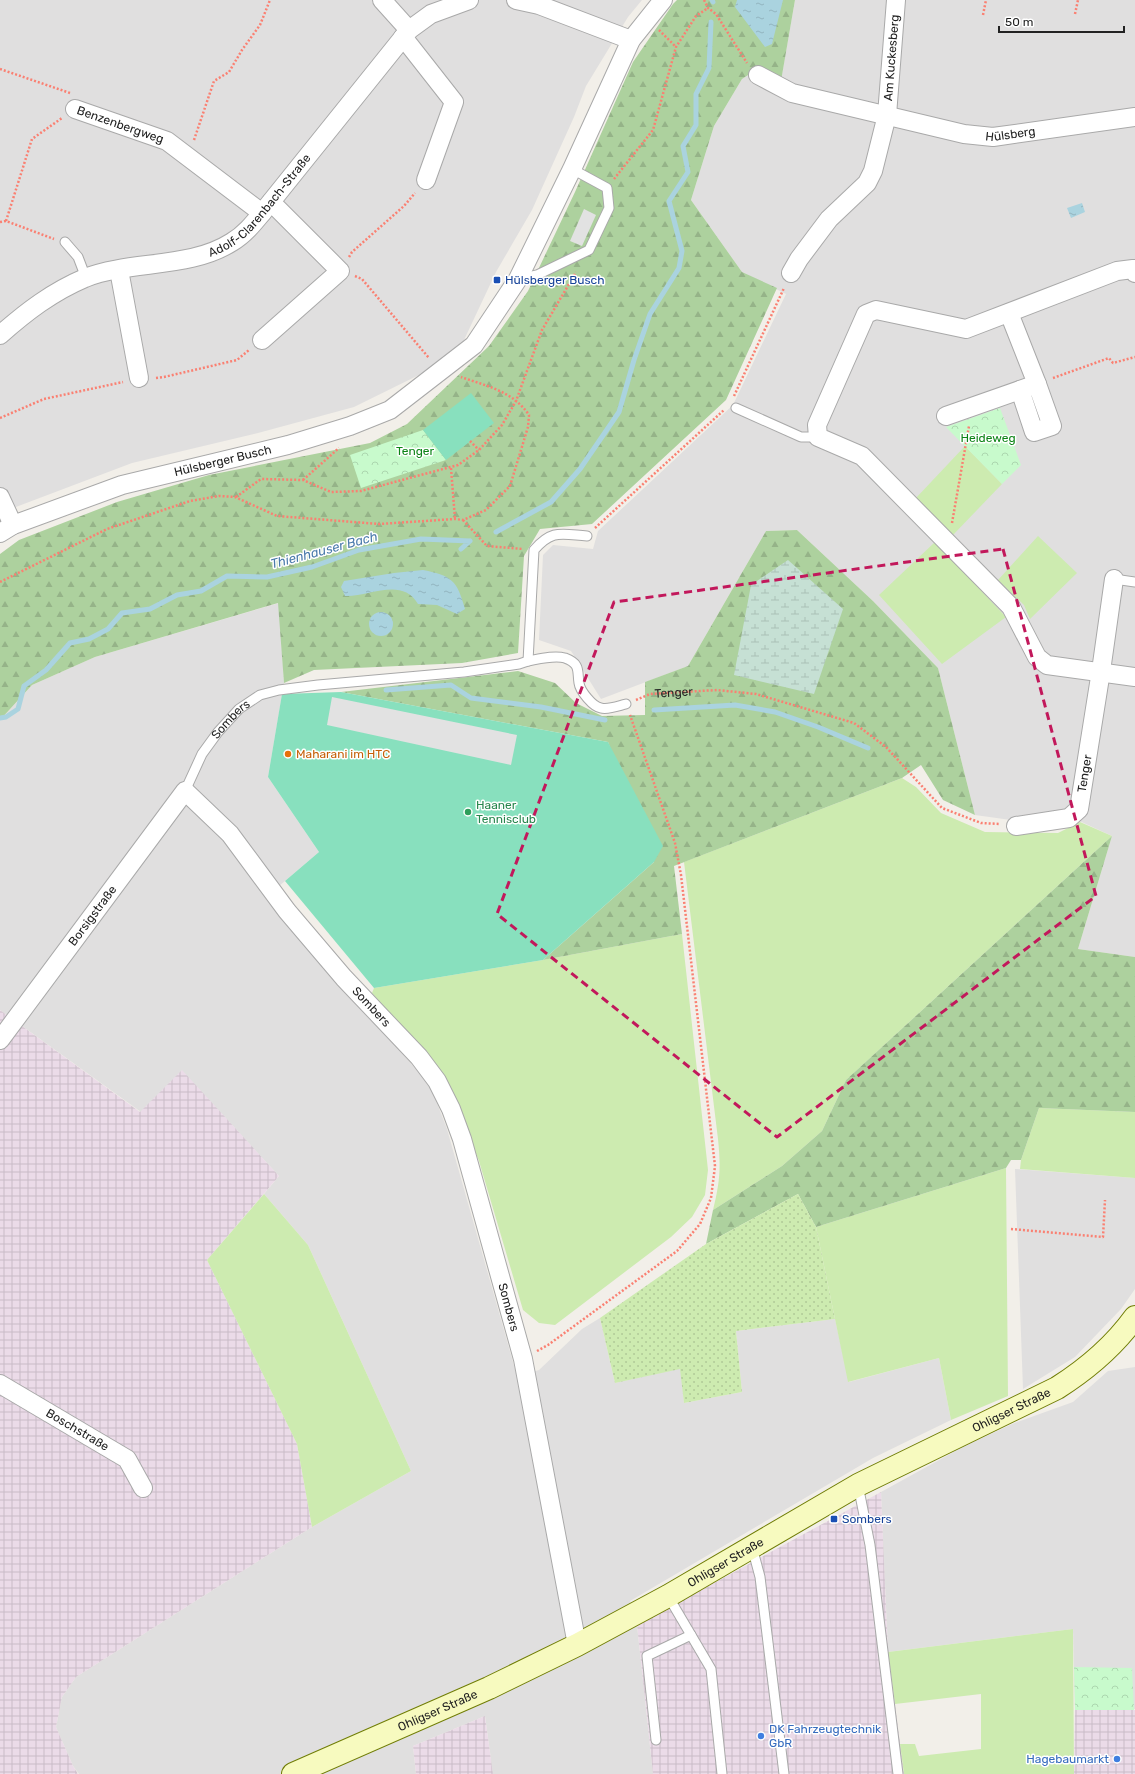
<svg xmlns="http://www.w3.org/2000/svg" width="1135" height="1774" font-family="Rubik,sans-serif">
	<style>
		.residential { fill: #e0dfdf }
		.industrial { fill: url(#industrial-grid) }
		.grass { fill: #cdebb0 }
		.forest { fill: url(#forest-firs) }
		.wetland { fill: url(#wetland-marsh) }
		.park { fill: url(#park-crowns) }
		.garden { fill: url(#garden-dots) }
		.pitch { fill: #88e0be }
		.parking { fill: #e2e2e2 }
		.water { fill: url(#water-ripples) }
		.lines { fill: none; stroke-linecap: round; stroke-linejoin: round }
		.stream { stroke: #aad3df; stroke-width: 5 }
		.lane-casing { stroke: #a9a9a9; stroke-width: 11 }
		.street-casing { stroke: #a9a9a9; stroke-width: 20 }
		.secondary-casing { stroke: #707d05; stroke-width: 24 }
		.path { stroke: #fa8072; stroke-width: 2.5; stroke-dasharray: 2 2; stroke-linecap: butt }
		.lane { stroke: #fff; stroke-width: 9 }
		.street { stroke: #fff; stroke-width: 18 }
		.secondary { stroke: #f7fabf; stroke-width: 22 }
		.marked { fill: none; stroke: #c2185b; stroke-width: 3; stroke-dasharray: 8 5; stroke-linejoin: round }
		.transit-dot { fill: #1a4fb4; stroke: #fff; stroke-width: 1.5 }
		.food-dot { fill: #e8710a; stroke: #fff; stroke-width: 1.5 }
		.leisure-dot { fill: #2e9e5b; stroke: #fff; stroke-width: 1.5 }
		.shop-dot { fill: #3f7fe0; stroke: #fff; stroke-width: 1.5 }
		.labels { text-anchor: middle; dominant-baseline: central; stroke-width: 3; stroke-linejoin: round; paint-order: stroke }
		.street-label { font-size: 12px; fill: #222; stroke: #fff }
		.transit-label { font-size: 12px; fill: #164399; stroke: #fff; text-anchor: start }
		.park-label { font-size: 12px; fill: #0c8416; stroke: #fff }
		.food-label { font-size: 12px; fill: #c56008; stroke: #fff; text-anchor: start }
		.leisure-label { font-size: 12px; fill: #27864d; stroke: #fff; text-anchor: start }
		.shop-label { font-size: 12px; fill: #366cbe; stroke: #fff; text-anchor: start }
		.water-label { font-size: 13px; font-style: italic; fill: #4a7aab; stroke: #fff }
	</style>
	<defs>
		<pattern id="industrial-grid" width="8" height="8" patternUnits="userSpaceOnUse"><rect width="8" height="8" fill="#ebdbe8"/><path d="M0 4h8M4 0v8" fill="none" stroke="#c9bcc7"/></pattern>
		<pattern id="forest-firs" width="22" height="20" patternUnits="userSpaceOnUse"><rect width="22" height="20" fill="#add19e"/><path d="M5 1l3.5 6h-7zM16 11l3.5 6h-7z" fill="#95b388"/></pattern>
		<pattern id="wetland-marsh" width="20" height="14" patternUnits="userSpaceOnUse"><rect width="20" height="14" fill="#c6e0d4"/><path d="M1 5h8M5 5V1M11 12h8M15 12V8" fill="none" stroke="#aac0b6"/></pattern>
		<pattern id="park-crowns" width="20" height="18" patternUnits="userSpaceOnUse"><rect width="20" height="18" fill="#c8facc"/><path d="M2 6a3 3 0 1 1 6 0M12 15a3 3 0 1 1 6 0" fill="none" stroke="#acd6af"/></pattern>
		<pattern id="garden-dots" width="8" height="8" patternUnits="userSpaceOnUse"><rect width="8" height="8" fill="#cdebb0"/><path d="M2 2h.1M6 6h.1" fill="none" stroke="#b0c997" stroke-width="1.8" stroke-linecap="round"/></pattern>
		<pattern id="water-ripples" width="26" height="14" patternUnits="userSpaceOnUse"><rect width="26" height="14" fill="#aad3df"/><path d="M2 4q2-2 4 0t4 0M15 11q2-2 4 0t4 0" fill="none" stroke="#92b5bf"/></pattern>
	</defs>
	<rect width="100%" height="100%" fill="#f2efe9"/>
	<path class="residential" d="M0,0H642L628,17L586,86L574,117L532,210L496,272L464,340L425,372L354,407L258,433L132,463L0,513Z
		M795,0H1135V957L1078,949L1112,836L1062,813L1018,821L975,815L938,668L873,601L797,530L766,531L688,666L601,699L571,651L539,640L543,555L553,545L593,549L598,531L733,405L786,294L742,272L691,200L714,126L742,79L759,68L781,80Z
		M279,603L284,683L268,777L319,852L265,898L430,1085L447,1129L517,1376L539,1370L582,1329L600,1318L615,1383L681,1368L684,1403L742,1392L736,1331L835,1319L849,1382L939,1358L951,1420L873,1458L630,1601L637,1625L653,1774H493L485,1716L413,1746L416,1774H79L73,1766L56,1727L62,1697L76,1677L312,1527L411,1471L308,1245L264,1194L279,1176L182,1071L141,1112L0,1010V720L32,685L95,657Z
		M1015,1169L1135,1178V1289L1121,1309L1075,1357L1023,1389Z
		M1135,1367V1709L1075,1710L1073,1629L888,1652L881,1492L961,1448L1012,1424L1073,1402L1108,1371Z"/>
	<path class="industrial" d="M0,1010L140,1112L182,1070L279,1176L207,1260L297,1444L312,1527L76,1677L62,1697L56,1727L73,1766L78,1774H0Z
		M881,1492L888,1652L904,1774H653L637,1625Z
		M1075,1710H1135V1774H1074Z
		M485,1716L493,1774H416L413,1746Z"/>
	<path class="grass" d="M965,446L1002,484L953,535L915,499Z
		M1038,536L1077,573L1030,619L1024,605L998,580Z
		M935,542L1006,617L942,664L879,595Z
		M902,778L916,787L941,813L985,832L1058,833L1080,822L1112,836L846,1080L822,1131L782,1166L713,1210C720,1182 721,1168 718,1139L684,862Z
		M682,934L708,1170L705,1195L692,1217L671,1237L555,1325L539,1323L523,1310L479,1161L446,1080L372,993L374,988L543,960Z
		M1039,1108L1135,1112V1178L1020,1169L1021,1160Z
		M1006,1168L1008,1396L951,1420L939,1358L848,1382L816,1227Z
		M264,1194L308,1245L411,1471L312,1527L297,1444L207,1260Z
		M1073,1629L1074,1774H904L900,1744H915L919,1756L981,1749V1694L895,1704L888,1652Z"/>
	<path class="forest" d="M677,0H795L781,81L759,68L742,79L714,126L691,200L742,272L777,288L726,400L592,524L540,529L524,556L518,653L462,663L314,670L284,683L278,603L95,657L32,685L0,720V554L19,540L117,502L209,475L370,443L407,424L489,346L528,291L575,192L633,62L673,4Z
		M797,530L873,601L938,668L975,815L943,800L921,765L902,778L674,866L682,934L543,960L654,862L608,742L341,692L518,671L555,683L576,703L602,716L645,715V682L688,666L766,531Z
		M1112,836L1078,949L1135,957V1112L1039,1108L1021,1160H1011L1006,1168L816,1227L798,1194L706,1244L713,1210L782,1166L822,1131L846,1080Z"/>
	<path class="wetland" d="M788,560L843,609L814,694L734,675L751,585Z"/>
	<path class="park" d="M1000,408L1021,465L1002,484L946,427Z
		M423,430L446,460L361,488L350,455Z
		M1074,1667L1132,1668L1134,1710H1075Z"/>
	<path class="garden" d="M798,1194L816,1227L835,1319L736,1331L742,1392L684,1403L680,1369L615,1383L600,1318L706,1244Z"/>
	<path class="pitch" d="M471,393L494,423L446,460L423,430Z
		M341,692L608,742L663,846L654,862L543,960L374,988L285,881L319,852L268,777L282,694Z"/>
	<path class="parking" d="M584,209L596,215L582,246L570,241Z
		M332,697L517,735L511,765L327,725Z"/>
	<path class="water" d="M737,0H783L772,44L765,47L735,7Z
		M1082,203L1085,212L1071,218L1067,208Z
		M423,570C452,576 457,580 465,609L457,614L437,605L418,604C402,576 369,597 345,596L341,587L344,581L394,573Z
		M369 624a12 12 0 1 1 24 0a12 12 0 1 1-24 0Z"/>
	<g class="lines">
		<path class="stream" d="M712,0L713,2
			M496,532L551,502L580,469L619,412L634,360L650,314L679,268L682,251L669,201L688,172L683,146L696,125V94L709,68L711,22
			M461,549L470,541
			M386,690L451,685L471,698L541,707L605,720
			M654,710L735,705L775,712L818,727L868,748
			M0,718L6,717L18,709L24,686L46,670L70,643L89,639L108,629L122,613L150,609L177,595L201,591L227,576L267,577L312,567L359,550L421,539L470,541"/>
		<g class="lane-casing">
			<g id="lane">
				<path d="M65,242L78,257L86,278"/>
				<path d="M518,279L537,275L589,250L609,208L607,188L572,169"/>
				<path d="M736,408L801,437H818"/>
				<path d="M587,536C561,534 552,529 534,550L528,661C539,659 554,655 565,658C581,664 577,671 579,683C580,691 593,707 601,708C608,710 618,706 626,704"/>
				<path d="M1114,579L1135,582"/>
				<path id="s2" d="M185,791L202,754L218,732L239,709L260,695L279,690L318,685L464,672L519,664L528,661"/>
				<path d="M858,1485L870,1545L898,1774"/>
				<path d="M752,1547L760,1577L784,1774"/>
				<path d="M668,1596L711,1669L722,1774"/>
				<path d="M656,1740L647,1656L691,1635"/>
			</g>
		</g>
		<g class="street-casing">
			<g id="street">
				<path d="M382,0L409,30"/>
				<path d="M516,0L539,5L631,40"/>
				<path d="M403,37L454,102L426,180"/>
				<path id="s3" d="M758,75L792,93L964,134L993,137L1135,117"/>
				<path id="s4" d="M75,109L167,141L262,213"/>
				<path d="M119,270L139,378"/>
				<path id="s5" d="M791,273L799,259L829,219L867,183L873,171L887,115L896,0"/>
				<path d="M1135,273L1133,269L1117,271L966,329L876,310L866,314L817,425L818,437L862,456L1011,607L1037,657L1047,665L1135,677"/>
				<path id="s6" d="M0,335C26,312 52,292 85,278C131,260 190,269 232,242C244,235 253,224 262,213L409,30L431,14L469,0"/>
				<path d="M262,340L340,271L271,202"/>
				<path d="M1020,390L1034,432L1052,426L1037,384"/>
				<path d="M946,416L1037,384L1009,313"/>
				<path d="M0,497L13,525"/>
				<path id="s7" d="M0,533L13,525L122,485L288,445L350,426L390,410L474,345L518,279L572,169L631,40L663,0"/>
				<path id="s8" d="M1016,826L1069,818L1079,809L1101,671L1114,579"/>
				<path id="s9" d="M0,1040L185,791L230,834L287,911L344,978L419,1057L437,1081L451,1109L462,1139L523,1359L577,1645"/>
				<path id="s10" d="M0,1384L127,1459L143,1488"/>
			</g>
		</g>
		<g class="secondary-casing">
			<g id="secondary">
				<path id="s11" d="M293,1774L489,1688L577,1645L668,1596L858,1485L1057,1388C1087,1369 1114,1346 1135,1317"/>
			</g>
		</g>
		<g class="path">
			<path d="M704,0L708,8L716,14L747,63"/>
			<path d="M1075,14L1078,0"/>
			<path d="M983,15L986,0"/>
			<path d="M659,30L676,47"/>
			<path d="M0,69L70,93"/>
			<path d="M194,140L214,81L229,72L242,50L260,25L270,0"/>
			<path d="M614,179L653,130L676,47L696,16L708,8"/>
			<path d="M6,221L32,139L62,118"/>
			<path d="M0,222L6,221L54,239"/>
			<path d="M349,257L352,252L404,206L415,193"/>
			<path d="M355,276L362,279L429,358"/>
			<path d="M156,378L164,377L237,360L249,350"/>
			<path d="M1053,378L1109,358L1113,363L1135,357"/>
			<path d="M734,396L784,288"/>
			<path d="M0,418L44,399L123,382"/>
			<path d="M470,441L479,450"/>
			<path d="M451,468L455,519"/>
			<path d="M303,480L339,448"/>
			<path d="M236,497L261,479L303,480L331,492L361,491L458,465L479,450L502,425L516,401L542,330L576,272"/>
			<path d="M463,520L487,546L523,549"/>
			<path d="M952,523L969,426"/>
			<path d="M595,528L724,410"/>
			<path d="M0,582L107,529L190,501L219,496L235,497L277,516L379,524L455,519L463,520L486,510L510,486L528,427L529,415C513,391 486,386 461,377"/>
			<path id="s1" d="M636,700L650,694L717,690L756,694L854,723L886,747L942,808L981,823L1000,824"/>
			<path d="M1011,1229L1103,1237L1105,1200"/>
			<path d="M537,1351L548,1345L677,1251L700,1224L711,1198L715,1166L681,875L675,843L630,715"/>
		</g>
		<use href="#lane" class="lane"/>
		<use href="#street" class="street"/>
		<use href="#secondary" class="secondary"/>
	</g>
	<path class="marked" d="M1003,549L1096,896L777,1137L497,914L614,602Z"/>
	<g class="transit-dot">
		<rect x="493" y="276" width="8" height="8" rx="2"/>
		<rect x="830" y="1515" width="8" height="8" rx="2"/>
	</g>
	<circle class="food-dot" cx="288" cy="754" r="4"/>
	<circle class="leisure-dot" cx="468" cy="812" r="4"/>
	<g class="shop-dot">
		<circle cx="761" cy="1736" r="4"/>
		<circle cx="1117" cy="1759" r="4"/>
	</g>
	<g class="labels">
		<g class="street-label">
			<text stroke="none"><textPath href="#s5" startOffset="247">Am Kuckesberg</textPath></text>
			<text stroke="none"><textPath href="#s4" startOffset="48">Benzenbergweg</textPath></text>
			<text stroke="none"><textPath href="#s3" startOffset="262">Hülsberg</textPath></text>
			<text stroke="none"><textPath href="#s6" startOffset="300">Adolf-Clarenbach-Straße</textPath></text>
			<text stroke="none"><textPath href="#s7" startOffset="235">Hülsberger Busch</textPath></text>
			<text stroke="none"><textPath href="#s1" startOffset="39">Tenger</textPath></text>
			<text stroke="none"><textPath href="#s2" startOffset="86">Sombers</textPath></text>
			<text stroke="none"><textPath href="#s8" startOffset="103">Tenger</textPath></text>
			<text stroke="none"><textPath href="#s9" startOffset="155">Borsigstraße</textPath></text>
			<text stroke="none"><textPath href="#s9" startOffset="596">Sombers</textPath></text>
			<text stroke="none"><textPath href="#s9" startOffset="933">Sombers</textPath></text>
			<text stroke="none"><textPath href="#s11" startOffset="806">Ohligser Straße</textPath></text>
			<text stroke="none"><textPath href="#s10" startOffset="90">Boschstraße</textPath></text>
			<text stroke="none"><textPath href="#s11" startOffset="482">Ohligser Straße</textPath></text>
			<text stroke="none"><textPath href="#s11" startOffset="158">Ohligser Straße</textPath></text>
		</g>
		<g class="transit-label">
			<text x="505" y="280">Hülsberger Busch</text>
			<text x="842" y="1519">Sombers</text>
		</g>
		<g class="park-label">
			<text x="988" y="438">Heideweg</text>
			<text x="415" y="451">Tenger</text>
		</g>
		<g class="food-label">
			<text x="296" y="754">Maharani im HTC</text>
		</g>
		<g class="leisure-label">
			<text x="476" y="805">Haaner<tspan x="476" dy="14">Tennisclub</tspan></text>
		</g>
		<g class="shop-label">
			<text x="769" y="1729">DK Fahrzeugtechnik<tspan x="769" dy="14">GbR</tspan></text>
			<text x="1109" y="1759" text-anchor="end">Hagebaumarkt</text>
		</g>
		<g class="water-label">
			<text transform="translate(324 550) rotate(-15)">Thienhauser Bach</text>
		</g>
	</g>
	<path d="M999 26v6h125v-6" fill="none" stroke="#222222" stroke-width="2"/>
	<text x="1005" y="26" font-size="12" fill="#222222" stroke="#ffffff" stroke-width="3" paint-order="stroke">50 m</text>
</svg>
